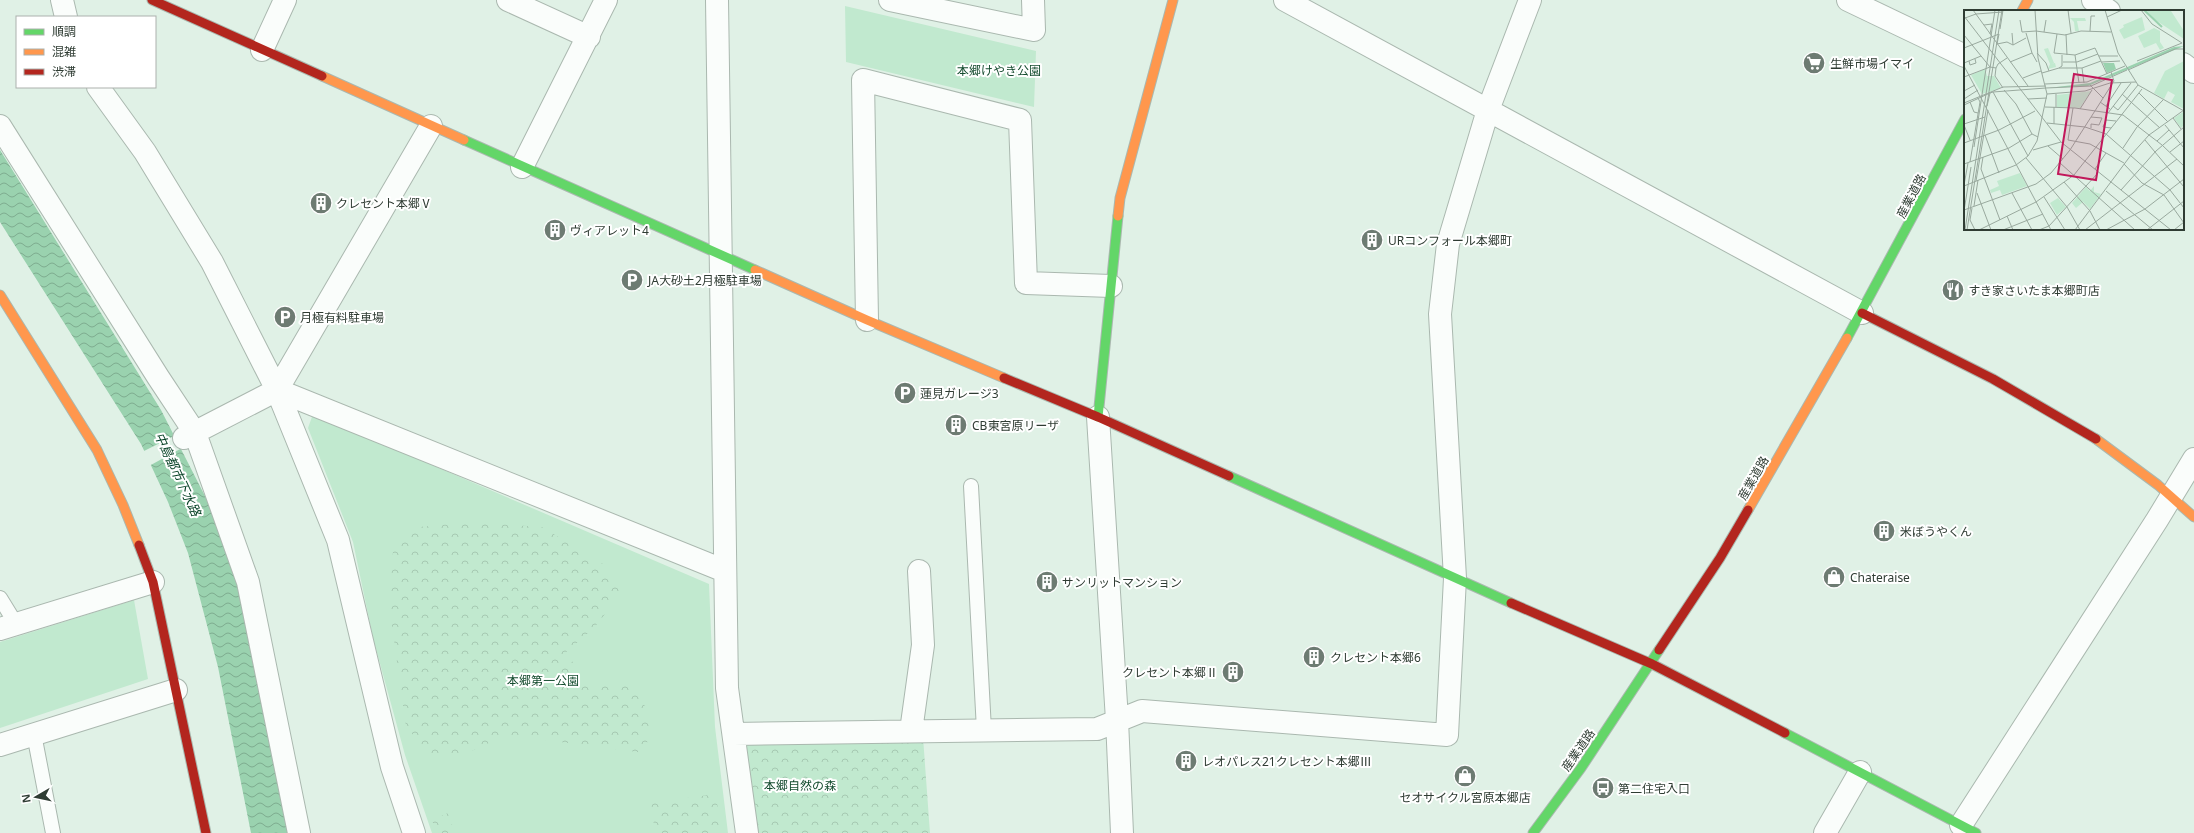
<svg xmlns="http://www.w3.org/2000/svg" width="2194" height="833" font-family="'Noto Sans','Noto Sans JP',sans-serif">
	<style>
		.green { fill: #c1e9cf }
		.forest { fill: url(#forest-crowns) }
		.water { fill: url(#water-waves) }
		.pier { fill: #e0f1e6 }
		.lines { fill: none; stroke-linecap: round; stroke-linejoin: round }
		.lane-casing { stroke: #aab8af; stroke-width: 16 }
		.street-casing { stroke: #aab8af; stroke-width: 24 }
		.fast-casing { stroke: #aab8af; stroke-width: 11 }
		.slow-casing { stroke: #aab8af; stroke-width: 11 }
		.jam-casing { stroke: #aab8af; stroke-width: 11 }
		.lane { stroke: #fafdfb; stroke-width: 14 }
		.street { stroke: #fafdfb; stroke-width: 22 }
		.fast { stroke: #63d668; stroke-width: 9 }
		.slow { stroke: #ff974d; stroke-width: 9 }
		.jam { stroke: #b3261e; stroke-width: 9 }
		.labels { text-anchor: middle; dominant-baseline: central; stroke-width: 4; stroke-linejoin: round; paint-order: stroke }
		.poi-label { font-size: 12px; fill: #2f3c33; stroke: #fff; text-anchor: start }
		.park-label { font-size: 12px; fill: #154c2f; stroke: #fff }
		.street-label { font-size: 12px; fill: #2f3c33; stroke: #fff }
		.water-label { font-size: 13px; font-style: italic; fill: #033f22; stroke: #fff }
		.inset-river { fill: none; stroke: #9ad2af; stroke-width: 2 }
		.inset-road { fill: none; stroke: #99a99e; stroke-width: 1 }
		.view { fill: #c2185b; fill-opacity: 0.15; stroke: #c2185b; stroke-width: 2 }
		.inset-edge { fill: none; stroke: #2f3c33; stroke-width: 2 }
	</style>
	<defs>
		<pattern id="forest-crowns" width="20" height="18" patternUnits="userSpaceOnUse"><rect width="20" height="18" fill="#c1e9cf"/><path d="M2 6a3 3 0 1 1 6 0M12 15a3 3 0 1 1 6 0" fill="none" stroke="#a6c9b2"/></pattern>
		<pattern id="water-waves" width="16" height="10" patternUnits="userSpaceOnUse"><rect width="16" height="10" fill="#9ad2af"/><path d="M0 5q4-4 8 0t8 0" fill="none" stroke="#7eac8f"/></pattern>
	</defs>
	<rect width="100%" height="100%" fill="#e0f1e6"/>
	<path class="green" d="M845,6L1036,51L1034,107L846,62Z
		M313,414L709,584L715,727L728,833H432L405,755L373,638L353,542L308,428Z
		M134,600L148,679L0,728V642Z"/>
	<path class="forest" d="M470,522L542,527L608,567L621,594L593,629L565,653L593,686L633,684L652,719L645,753L507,735L469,752L434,758L406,727L389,604L393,551L419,527Z
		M923,737L930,833H758L744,743Z
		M716,794L721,833H655L651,803Z
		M448,813L455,833H436L432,820Z"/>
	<path class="water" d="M0,150L161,410L206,498L231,562L247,616L289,833H251L218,667L188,553L168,502L141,444L0,222Z"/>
	<path class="pier" d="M176,435L182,448L149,466L142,452Z"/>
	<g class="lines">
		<g class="lane-casing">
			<path id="lane" d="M971,486L984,730
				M0,598L16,624
				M34,734L53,833"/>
		</g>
		<g class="street-casing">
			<path id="street" d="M62,0L66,17
				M508,0L589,37
				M717,0L727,688L747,833
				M890,0L1034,30L1033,0
				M1285,0L1862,313
				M1848,0L1965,56
				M2093,0L2109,11
				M262,50L285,0
				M2183,64L2194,72
				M98,87L145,152L212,262L277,390L338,540L392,767L414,833
				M0,126L158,377L195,433L248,582L299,833
				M522,167L606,0
				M867,320L863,80L1020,120L1026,283L1111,286
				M277,390L725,571
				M1098,417L1117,720L1122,833
				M184,438L277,390L431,126
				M0,629L153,582
				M911,731L923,645L919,571
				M734,734L1097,729L1142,711L1447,735L1455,578L1440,314L1448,244L1488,110L1530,0
				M0,745L176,690
				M1961,825L2157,520L2194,459
				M1825,833L1860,772"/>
		</g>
		<g class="fast-casing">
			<path id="fast" d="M464,140L755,270
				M1847,338L1965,119
				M1098,417L1118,216
				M1229,476L1511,603
				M1785,733L1976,833
				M1533,833L1581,768L1659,650"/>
		</g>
		<g class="slow-casing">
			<path id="slow" d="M2022,11L2028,0
				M322,76L464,140
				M1118,216L1120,198L1173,0
				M755,270L867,320L1004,378
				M0,295L97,450L123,505L139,545
				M2096,439L2158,485L2194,517
				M1748,510L1847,338"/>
		</g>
		<g class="jam-casing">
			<path id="jam" d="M152,0L322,76
				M1862,313L1993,379L2096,439
				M1004,378L1098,417L1229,476
				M139,545L153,582L206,833
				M1511,603L1652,664L1785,733
				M1659,650L1720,558L1748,510"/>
		</g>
		<use href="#lane" class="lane"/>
		<use href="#street" class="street"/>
		<use href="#fast" class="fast"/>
		<use href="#slow" class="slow"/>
		<use href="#jam" class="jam"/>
	</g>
	<defs>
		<g id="supermarket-disc" transform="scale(1.15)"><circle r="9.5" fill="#6d7b72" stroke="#fff"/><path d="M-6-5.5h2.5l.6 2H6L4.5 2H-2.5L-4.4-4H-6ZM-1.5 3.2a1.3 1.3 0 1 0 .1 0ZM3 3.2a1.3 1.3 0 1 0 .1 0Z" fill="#fff"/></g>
		<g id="building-disc" transform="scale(1.15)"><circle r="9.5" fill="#6d7b72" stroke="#fff"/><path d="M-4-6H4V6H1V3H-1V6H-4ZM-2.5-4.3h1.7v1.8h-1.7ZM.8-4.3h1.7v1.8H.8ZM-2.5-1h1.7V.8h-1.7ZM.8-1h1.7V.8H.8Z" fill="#fff"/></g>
		<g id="parking-disc" transform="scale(1.15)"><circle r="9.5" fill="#6d7b72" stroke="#fff"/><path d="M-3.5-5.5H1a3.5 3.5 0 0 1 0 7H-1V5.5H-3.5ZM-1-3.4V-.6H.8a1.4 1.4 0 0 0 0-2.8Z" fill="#fff"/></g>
		<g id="restaurant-disc" transform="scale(1.15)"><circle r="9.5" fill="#6d7b72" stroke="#fff"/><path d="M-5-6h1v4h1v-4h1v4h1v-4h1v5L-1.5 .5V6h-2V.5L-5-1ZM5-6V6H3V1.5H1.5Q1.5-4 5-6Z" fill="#fff"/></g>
		<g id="shop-disc" transform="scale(1.15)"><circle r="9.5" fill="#6d7b72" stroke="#fff"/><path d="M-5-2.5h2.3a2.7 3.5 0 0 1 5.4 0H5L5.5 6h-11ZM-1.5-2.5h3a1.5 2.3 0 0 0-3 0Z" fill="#fff"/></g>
		<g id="bus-disc" transform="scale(1.15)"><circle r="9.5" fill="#6d7b72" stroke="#fff"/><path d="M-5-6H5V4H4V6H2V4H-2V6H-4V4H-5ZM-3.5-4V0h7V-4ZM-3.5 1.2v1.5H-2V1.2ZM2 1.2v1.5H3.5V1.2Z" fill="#fff"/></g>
	</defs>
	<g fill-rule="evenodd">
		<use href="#supermarket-disc" x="1814" y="63"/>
		<use href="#building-disc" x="321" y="203"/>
		<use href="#building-disc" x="555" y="230"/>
		<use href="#building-disc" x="1372" y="240"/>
		<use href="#parking-disc" x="632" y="280"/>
		<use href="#restaurant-disc" x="1953" y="290"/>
		<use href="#parking-disc" x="285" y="317"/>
		<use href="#parking-disc" x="905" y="393"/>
		<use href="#building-disc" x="956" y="425"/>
		<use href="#building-disc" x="1884" y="531"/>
		<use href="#shop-disc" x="1834" y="577"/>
		<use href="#building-disc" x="1047" y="582"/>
		<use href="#building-disc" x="1314" y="657"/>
		<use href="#building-disc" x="1233" y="672"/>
		<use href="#building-disc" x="1186" y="761"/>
		<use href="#shop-disc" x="1465" y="776"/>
		<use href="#bus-disc" x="1603" y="788"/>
	</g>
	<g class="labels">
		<g class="poi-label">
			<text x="1830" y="63">生鮮市場イマイ</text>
			<text x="336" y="203">クレセント本郷Ⅴ</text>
			<text x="570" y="230">ヴィアレット4</text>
			<text x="1388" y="240">URコンフォール本郷町</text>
			<text x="648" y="280">JA大砂土2月極駐車場</text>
			<text x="1968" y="290">すき家さいたま本郷町店</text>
			<text x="300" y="317">月極有料駐車場</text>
			<text x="920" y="393">蓮見ガレージ3</text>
			<text x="972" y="425">CB東宮原リーザ</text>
			<text x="1900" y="531">米ぼうやくん</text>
			<text x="1850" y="577">Chateraise</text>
			<text x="1062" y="582">サンリットマンション</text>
			<text x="1330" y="657">クレセント本郷6</text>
			<text x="1218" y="672" text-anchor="end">クレセント本郷Ⅱ</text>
			<text x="1202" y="761">レオパレス21クレセント本郷Ⅲ</text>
			<text x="1618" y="788">第二住宅入口</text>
			<text x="1465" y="797" text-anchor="middle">セオサイクル宮原本郷店</text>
		</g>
		<g class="park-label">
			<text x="999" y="70">本郷けやき公園</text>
			<text x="543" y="680">本郷第一公園</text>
			<text x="800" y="785">本郷自然の森</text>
		</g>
		<g class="street-label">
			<text transform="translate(1911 196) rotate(-62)">産業道路</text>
			<text transform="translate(1753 478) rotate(-60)">産業道路</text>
			<text transform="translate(1578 750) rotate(-55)">産業道路</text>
		</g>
		<g class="water-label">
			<text transform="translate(178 474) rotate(65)">中島都市下水路</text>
		</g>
	</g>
	<g transform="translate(1964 10)">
		<rect width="220" height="220" fill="#e0f1e6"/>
		<path d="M182,0L207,1L220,21V29L190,9ZM178,7L181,20L160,29L155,20L160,17L159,15ZM106,8H121L122,11H113L115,21H111L110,12ZM190,18L196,21V32L200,38L196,40L192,33L180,38L174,26ZM84,38L90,53L87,54L91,53L92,57L84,59L86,54L80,39ZM220,51V98H218L207,92L211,85L204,81L200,89L190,83L201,61ZM21,59L23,66H30L37,78L18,84L7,65ZM127,81L116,98L93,97V85ZM219,102L220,115L217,118L210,108ZM56,163L63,176L38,185L36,180L27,183L26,180L35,176L33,171ZM94,188L102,197L93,205L86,193Z" fill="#c1e9cf"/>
		<path d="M110,84H120L118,93L114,91L109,94ZM130,176V182L137,184L126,199L119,192L112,198L108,193L122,177L126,181Z" fill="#c1e9cf"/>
		<path d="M220,36L124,76L84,78L126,73L210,37ZM139,53H150L152,59L143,63Z" fill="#9ad2af"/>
		<path class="inset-river" d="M180,0L198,17"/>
		<path class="inset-road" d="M9,0L64,76M104,0L107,23M141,0L154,43L174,75L220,101M0,6L97,132L207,220M143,7L158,0M1,8L12,4L39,2M56,10L58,22L72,21M20,15L28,14L26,24M36,19L39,0M72,21L101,25L117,21L147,22M126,21L127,6H131M80,22L82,10M48,23L49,35M62,23L68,43M35,24L33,34L43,32L49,35L62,28M93,24L90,43L111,45L131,38L143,64M102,24L103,45M0,25L26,57M0,38L35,24M73,43L82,53L85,61M111,45L115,73M135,46H154M5,51L6,55L12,53L11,49M173,51L218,33L188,14L177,0M46,52L68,43L73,52M99,52H113L134,44M138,52L156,51M0,53L17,46M0,56L87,220M32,58L31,66L39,78M95,58L98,56V45M118,58L120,73M164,60L211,39H220M78,63L95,58H118L137,51M0,67L26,57L32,58L34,54L43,48M59,68L77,61M81,74L123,72L161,56M126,75L139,88M82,78L127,76L163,60M40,80L52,94L68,124L74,127M0,81L11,75M29,82L64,146M175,83L204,112M83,84L121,81L146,73L172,72M158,84L196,118M0,89L14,80M64,89L83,88M6,92L10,102L14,103M136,92L146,99M0,93L39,77L82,76M0,95L26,83M23,96L26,83L29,82L82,78M142,96L157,73M149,96L154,100L174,75M81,97L111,98L159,105L198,135L220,156M90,97V114M92,97V84M109,98L104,130L126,134L160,153M116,99L128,80M144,103L167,73M209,108L217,119M83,113L121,117L142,124L206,180L220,198M0,114L21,107M0,115L6,130M201,115L220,138M127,118V114L135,115L138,108L127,107M147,118L139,117L142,110L152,111M21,125L35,163M181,130L220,177M193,131L205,120M0,133L35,120L71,101M84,136L99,149M10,137L31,0M159,138L173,117L199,90M69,140L97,132M206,142L220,131M19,147L17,159L36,210M62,148L103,197L116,220M6,152L16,92L14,88M96,153L171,220M0,154L45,138L68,124M160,154L178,173L200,185L220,213M131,159L142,143M12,171L24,100M100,172L126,201L136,220M0,175L4,153M0,176L52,155L64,146L73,131L83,84L74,48L71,0M157,180L192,141L220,117M142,181L189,220M13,183L27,220M48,183L68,220M80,187L101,220M10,196L14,170M8,198L6,210L11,220M0,200L72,174L87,163L106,140L150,71L147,62M0,201L7,157M43,206L49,220M1,220L35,0M3,220L38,0M15,220L72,192L110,165L178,79M39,220L79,204M75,220L85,216L134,163M111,220L167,145L185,125L220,100M121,220L213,149M142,220L181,199L220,169M183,220L220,191M210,220L220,212"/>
		<path class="view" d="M110,64L148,70L132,170L94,164Z"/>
		<rect width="220" height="220" class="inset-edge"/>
	</g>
	<rect x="16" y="16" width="140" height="72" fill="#ffffff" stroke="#acb1ad"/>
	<rect x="24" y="29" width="20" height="6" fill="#63d668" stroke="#acb1ad"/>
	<text x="52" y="36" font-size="12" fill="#2f3c33">順調</text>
	<rect x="24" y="49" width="20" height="6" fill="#ff974d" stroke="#acb1ad"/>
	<text x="52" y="56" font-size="12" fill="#2f3c33">混雑</text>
	<rect x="24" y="69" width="20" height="6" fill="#b3261e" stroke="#acb1ad"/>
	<text x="52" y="76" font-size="12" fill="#2f3c33">渋滞</text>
	<g transform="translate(36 797) rotate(261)" stroke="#ffffff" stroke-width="3" paint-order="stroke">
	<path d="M0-3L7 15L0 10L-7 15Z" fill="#2f3c33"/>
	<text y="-6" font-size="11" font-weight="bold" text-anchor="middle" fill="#2f3c33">N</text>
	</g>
</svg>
